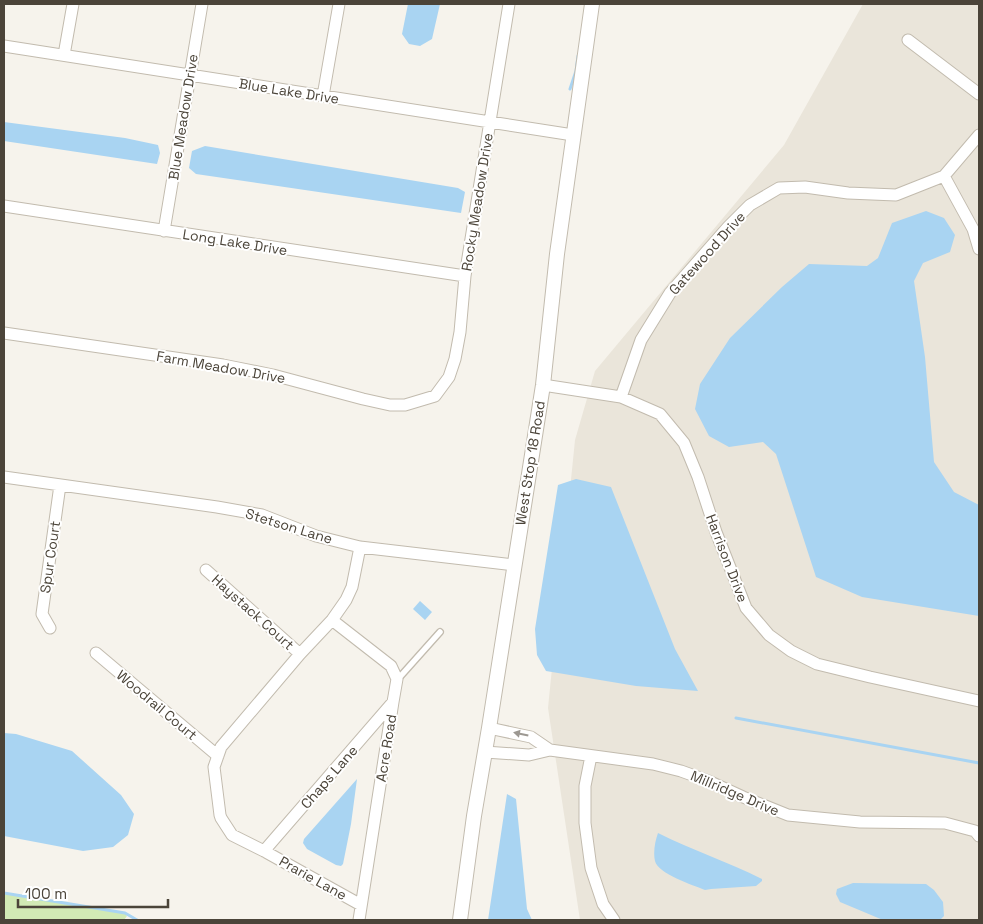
<svg xmlns="http://www.w3.org/2000/svg" width="983" height="924" font-family="'Space Grotesk',sans-serif">
	<style>
		.residential { fill: #eae5da }
		.green { fill: #d2eab5 }
		.water { fill: #a9d4f2 }
		.lines { fill: none; stroke-linecap: round; stroke-linejoin: round }
		.stream { stroke: #a9d4f2; stroke-width: 3 }
		.service-casing { stroke: #c2bbae; stroke-width: 8 }
		.minor-casing { stroke: #c2bbae; stroke-width: 13 }
		.tertiary-casing { stroke: #c2bbae; stroke-width: 16 }
		.service { stroke: #fff; stroke-width: 5.5 }
		.minor { stroke: #fff; stroke-width: 11 }
		.tertiary { stroke: #fff; stroke-width: 14 }
		.oneway { fill: #9c9892 }
		.labels { text-anchor: middle; dominant-baseline: central; stroke-width: 4; stroke-linejoin: round; paint-order: stroke }
		.street-label { font-size: 14px; fill: #4b4439; stroke: #fff }
	</style>
	<rect width="100%" height="100%" fill="#f6f3ec"/>
	<path class="residential" d="M863,4H979V920H580L548,708L575,440L595,371L784,145Z"/>
	<path class="green" d="M4,893L125,913L127,916L124,920H4Z"/>
	<path class="water" d="M408,4H440L432,39L420,46L409,44L402,34Z
		M4,122L125,138L158,145L160,153L157,164L4,141Z
		M205,146L458,188L465,192L461,213L196,174L189,168L192,151Z
		M926,211L944,218L955,235L950,252L923,263L914,281L925,357L934,462L954,492L979,505V616L862,597L816,577L776,454L763,442L729,447L709,436L695,409L700,384L730,338L782,287L809,264L867,266L878,258L892,223Z
		M576,479L611,487L675,649L698,691L636,686L546,671L537,655L535,629L558,485Z
		M420,601L432,612L425,620L413,609Z
		M4,733L16,734L72,751L121,795L134,814L128,835L113,847L83,851L4,836Z
		M357,779L351,824L343,864L341,866L336,865L307,849L303,843L304,839Z
		M507,794L516,799L527,909L532,920H488Z
		M658,833C692,850 728,862 762,879V881L756,886L711,889L705,890C693,885 658,874 655,861C653,853 655,841 658,833Z
		M853,883L926,884L934,890L943,902L944,916L940,920H883L840,902L836,894L837,889Z"/>
	<g class="lines">
		<path class="stream" d="M570,89L576,71L578,56
			M736,718L979,763
			M4,893L125,913L137,920"/>
		<g class="service-casing">
			<path id="service" d="M398,679L440,632"/>
		</g>
		<g class="minor-casing">
			<path id="minor" d="M908,40L979,94
				M4,46L573,135
				M64,55L73,4
				M323,96L339,4
				M944,176L973,229L979,249
				M4,206L465,276
				M164,231L202,4
				M4,333L223,365L273,375L363,399L390,405H405L435,396L449,377L455,359L460,332L465,276L509,4
				M543,385L621,397L660,414L684,443L698,477L716,532L746,608L769,635L791,651L817,664L870,677L979,701
				M621,397L641,340L670,293L728,227L750,205L779,188L805,187L848,193L896,195L944,176L979,135
				M4,477L217,507L262,515L316,536L360,547L514,565
				M360,547L352,587L346,600L332,620L300,654L221,747L214,767L220,815L221,818L232,835L264,851L361,905
				M206,570L300,654
				M332,620L391,666L397,679L393,702L359,920
				M50,628L42,614L60,485
				M96,653L218,756
				M489,728L531,737L550,750
				M485,752L529,755L550,750L653,764L681,771L706,780L743,797L788,815L860,822L945,823L975,831L979,836
				M591,756L585,786V823L591,868L603,904L614,920
				M264,851L393,702"/>
		</g>
		<g class="tertiary-casing">
			<path id="tertiary" d="M460,920L474,816L489,728L543,385L557,254L592,4"/>
		</g>
		<use href="#service" class="service"/>
		<use href="#minor" class="minor"/>
		<use href="#tertiary" class="tertiary"/>
	</g>
	<defs><path id="oneway-solid" d="M-6-.8H1V-3.2L6.5 0L1 3.2V.8H-6Z" transform="scale(1.25)"/></defs>
	<use class="oneway" href="#oneway-solid" transform="translate(521 734) rotate(-168)"/>
	<g class="labels">
		<g class="street-label">
			<text transform="translate(289 91) rotate(9)">Blue Lake Drive</text>
			<text transform="translate(183 117) rotate(-81)">Blue Meadow Drive</text>
			<text transform="translate(477 202) rotate(-81)">Rocky Meadow Drive</text>
			<text transform="translate(235 242) rotate(9)">Long Lake Drive</text>
			<text transform="translate(707 253) rotate(-48)">Gatewood Drive</text>
			<text transform="translate(221 367) rotate(10)">Farm Meadow Drive</text>
			<text transform="translate(530 463) rotate(-81)">West Stop 18 Road</text>
			<text transform="translate(289 526) rotate(17)">Stetson Lane</text>
			<text transform="translate(50 557) rotate(-82)">Spur Court</text>
			<text transform="translate(727 558) rotate(69)">Harrison Drive</text>
			<text transform="translate(253 612) rotate(42)">Haystack Court</text>
			<text transform="translate(157 705) rotate(40)">Woodrail Court</text>
			<text transform="translate(386 748) rotate(-81)">Acre Road</text>
			<text transform="translate(329 777) rotate(-49)">Chaps Lane</text>
			<text transform="translate(735 793) rotate(23)">Millridge Drive</text>
			<text transform="translate(313 878) rotate(29)">Prarie Lane</text>
		</g>
	</g>
	<rect width="983" height="924" fill="none" stroke="#4b4439" stroke-width="10"/>
	<path d="M18 899v8h150v-8" fill="none" stroke="#4b4439" stroke-width="2.5"/>
	<text x="25" y="899" font-size="15" fill="#4b4439" stroke="#ffffff" stroke-width="4" paint-order="stroke">100 m</text>
</svg>
